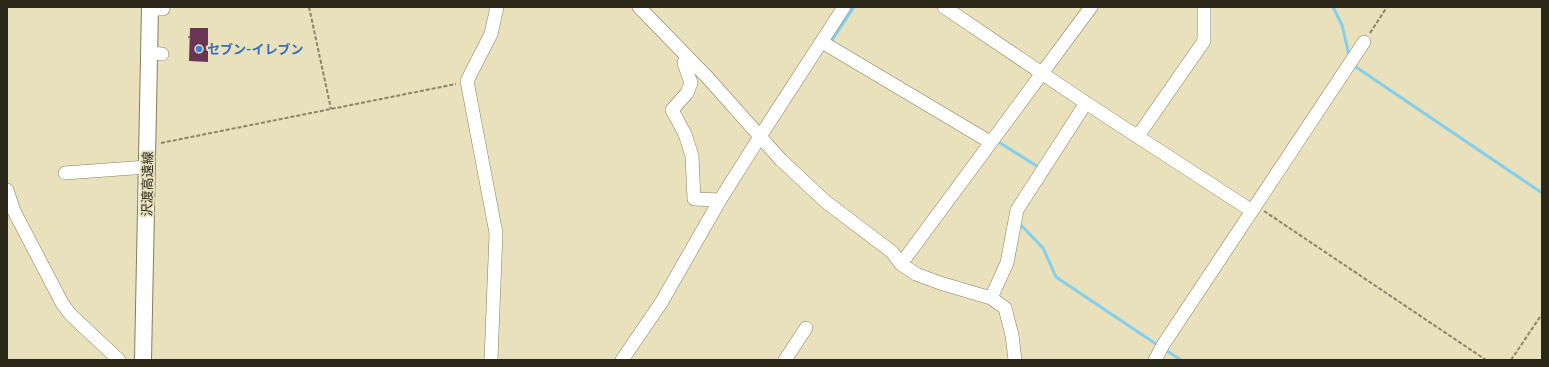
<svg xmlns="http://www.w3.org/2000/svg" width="1549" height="367" font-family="Cabin,'Noto Sans JP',sans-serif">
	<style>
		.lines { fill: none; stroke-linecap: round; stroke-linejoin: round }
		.stream { stroke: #84cfee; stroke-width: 3 }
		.building { fill: #6b3656 }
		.minor-casing { stroke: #857d5c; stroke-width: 14 }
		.major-casing { stroke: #857d5c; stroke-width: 18 }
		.path { stroke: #8a846b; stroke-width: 2; stroke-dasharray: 4 2; stroke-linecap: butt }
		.minor { stroke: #fff; stroke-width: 13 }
		.major { stroke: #fff; stroke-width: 16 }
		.shop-dot { fill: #3f7fe0; stroke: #e9e1bc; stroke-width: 1.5 }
		.labels { text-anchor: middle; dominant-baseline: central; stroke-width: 4; stroke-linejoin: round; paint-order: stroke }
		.shop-label { font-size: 13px; font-weight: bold; fill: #366cbe; stroke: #e9e1bc; text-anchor: start }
		.street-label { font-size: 13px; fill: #2b281a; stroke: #e9e1bc }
	</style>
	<rect width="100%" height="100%" fill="#e9e1bc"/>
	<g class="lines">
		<path class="stream" d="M1333,7L1342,25L1349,55
			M834,43L832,40L854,7
			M1353,65L1542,193
			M997,141L1040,168
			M1019,223L1043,248L1056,277L1159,346
			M1164,349L1181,360"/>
	</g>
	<path class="building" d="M190,28H208V62L189,61Z"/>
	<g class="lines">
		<g class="minor-casing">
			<path id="minor" d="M639,7L708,78L781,160L826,202L892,252L901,264L916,274L940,283L991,298L1005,308L1012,335L1015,360
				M944,7L1086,103L1252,211
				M150,9H163
				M822,42L990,142
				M149,53L162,54
				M687,56L684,63L691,83L687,93L672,110L685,134L692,156L694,199L720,200
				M1138,136L1204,41V7
				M65,173L147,167
				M7,190L14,211L62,303L70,314L119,360
				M901,264L1091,7
				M991,298L1007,263L1017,210L1086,103
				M491,360L496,233L467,81L491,34L497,7
				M622,360L661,303L720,200L761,135L844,7
				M785,360L806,328
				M1155,360L1163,345L1364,42"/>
		</g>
		<g class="major-casing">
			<path id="major" d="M143,360L150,7"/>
		</g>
		<path class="path" d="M309,7L331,109
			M1370,33L1387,7
			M188,37H190
			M161,143L456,84
			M1264,211L1486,360
			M1511,360L1542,314"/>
		<use href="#minor" class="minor"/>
		<use href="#major" class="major"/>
	</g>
	<circle class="shop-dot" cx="199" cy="49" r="4"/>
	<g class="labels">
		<g class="shop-label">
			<text x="207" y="49">セブン-イレブン</text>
		</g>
		<g class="street-label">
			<text transform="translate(147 184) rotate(-89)">沢渡高遠線</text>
		</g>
	</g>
	<rect width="1549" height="367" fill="none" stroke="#2b281a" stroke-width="16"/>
</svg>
